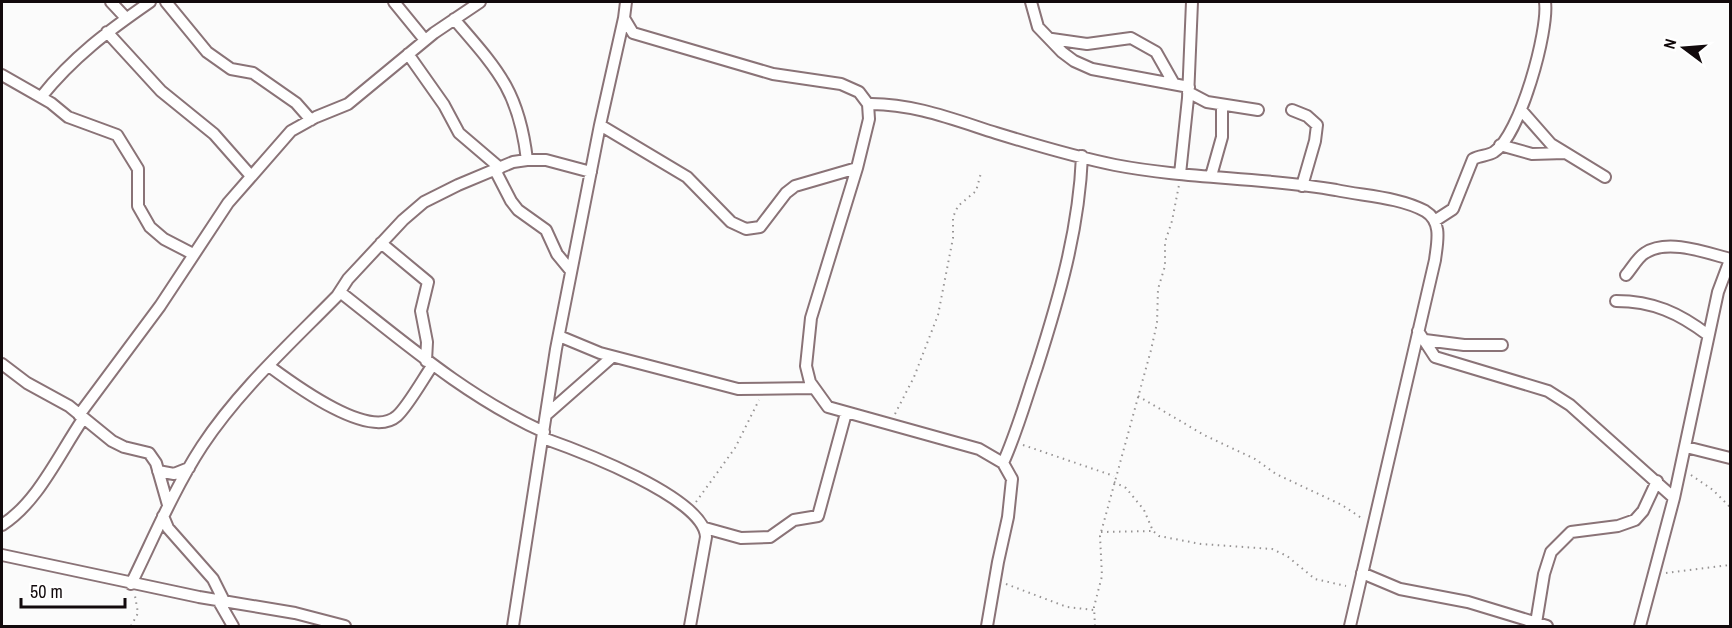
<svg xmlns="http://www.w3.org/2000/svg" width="1732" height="628" font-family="'Archivo Narrow',sans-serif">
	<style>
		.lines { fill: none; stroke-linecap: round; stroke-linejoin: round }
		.street-casing { stroke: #8a7377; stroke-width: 14 }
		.path { stroke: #979494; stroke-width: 2; stroke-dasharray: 1.5 4.5; stroke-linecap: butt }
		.street { stroke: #fff; stroke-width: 10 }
	</style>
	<rect width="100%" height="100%" fill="#fbfbfb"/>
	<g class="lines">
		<g class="street-casing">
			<path id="street" d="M111,2L126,18
				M166,2L207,52L231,69L253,73L296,103L311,120
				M394,2L425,40
				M626,2L624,18L633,33L773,74L841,84L859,92L868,104L869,119L857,168L811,318L806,366L810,382L828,407L979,449L1003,463L1012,479L1008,517L998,562L987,626
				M1031,2L1038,27L1062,52L1074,61L1092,69L1189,87
				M454,19C498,70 519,91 527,160
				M107,32L161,91L214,134L251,176
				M1052,39L1087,44L1131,38L1156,52L1173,82
				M408,54L444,105L459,133L500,168
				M2,75L51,103L68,117L117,135L138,169V206L150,227L164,239L193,254
				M1188,92L1207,102L1258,110
				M41,97C73,57 108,31 150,2
				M868,104C912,103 955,120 996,133C1035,145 1075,157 1115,165C1188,179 1263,177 1336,190C1364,196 1399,197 1425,211C1443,222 1437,243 1435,260L1350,626
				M1292,110L1307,116L1317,125L1315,141L1302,186
				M1522,111L1551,144L1605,177
				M600,125L687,177L731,222L746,229L760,227L786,193L795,186L857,168
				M1500,145L1532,154L1565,153
				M495,170L511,201L518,210L546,230L557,254L571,271
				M1180,174L1188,98L1192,2
				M1211,176L1222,137V105
				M1436,220L1453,209L1473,159C1480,155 1488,156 1494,152C1520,136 1549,30 1545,2
				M381,243L428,282L421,311L427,342L426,361
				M1626,275C1632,268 1638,257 1645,253C1668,238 1707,253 1730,259
				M340,292C405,343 467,397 544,432
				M1616,301C1653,301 1679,313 1708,335
				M1418,331L1435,357L1548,391L1570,405L1674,498
				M559,336L600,353L738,389L814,388
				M1425,340L1464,345H1502
				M2,364L27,383L69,406L112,441L124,447L149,453L156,463L168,505
				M269,366C292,383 369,441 397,416C408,406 423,379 432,366
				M79,415L160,306L228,203L291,131L316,117L348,104L434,33L480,2
				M546,415L612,357
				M543,438C577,450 704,497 706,537L690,626
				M1686,447L1730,458
				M1003,463C1017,432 1026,399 1037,367C1059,298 1079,230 1082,156
				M158,471L174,474L189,468
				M163,516L168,528L213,579L224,601
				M2,525C38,502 59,454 83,419
				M705,528L741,538L770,537L794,520L818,516L846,413
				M2,555L199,597L295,613L345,626
				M1362,573L1400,589L1468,602L1547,626
				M131,584C154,537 174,489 202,446C239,390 290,344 337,296L348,279L403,220L424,202L458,185L513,162L527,160H546L591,172
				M218,600L233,626
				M1536,623L1544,574L1551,552L1571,532L1618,526L1635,520L1643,511L1657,481
				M513,626L556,349L600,125L624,18
				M1640,626L1674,498L1718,292L1730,260"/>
		</g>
		<path class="path" d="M1138,396L1204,435L1255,459L1276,474L1342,505L1363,519
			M895,414L914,377L938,315L953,238V217L958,206L976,191L981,173
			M1023,445L1114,476
			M1691,475L1713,490L1730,507
			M1114,482L1126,488L1144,510L1153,531L1159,536L1201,544L1272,549L1287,556L1315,579L1346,586
			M696,502L735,448L759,400
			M1101,532L1152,531
			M1666,573L1730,565
			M1006,584L1067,607L1094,610
			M131,626L138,613L135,596
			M1095,626L1094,607L1102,576L1100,536L1151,350L1157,323L1158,289L1165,266V242L1172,221L1179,185"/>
		<use href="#street" class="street"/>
	</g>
	<rect width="1732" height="628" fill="none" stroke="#120a0c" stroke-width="6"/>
	<g transform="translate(1684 48) rotate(286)" stroke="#ffffff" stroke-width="4.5" paint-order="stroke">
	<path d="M0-4.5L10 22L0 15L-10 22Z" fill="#120a0c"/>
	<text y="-9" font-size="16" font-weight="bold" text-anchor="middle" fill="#120a0c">N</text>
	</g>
	<path d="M21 598v9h104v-9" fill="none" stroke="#120a0c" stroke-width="3"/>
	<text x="30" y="598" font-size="18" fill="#120a0c" stroke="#ffffff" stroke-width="4.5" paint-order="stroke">50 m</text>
</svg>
